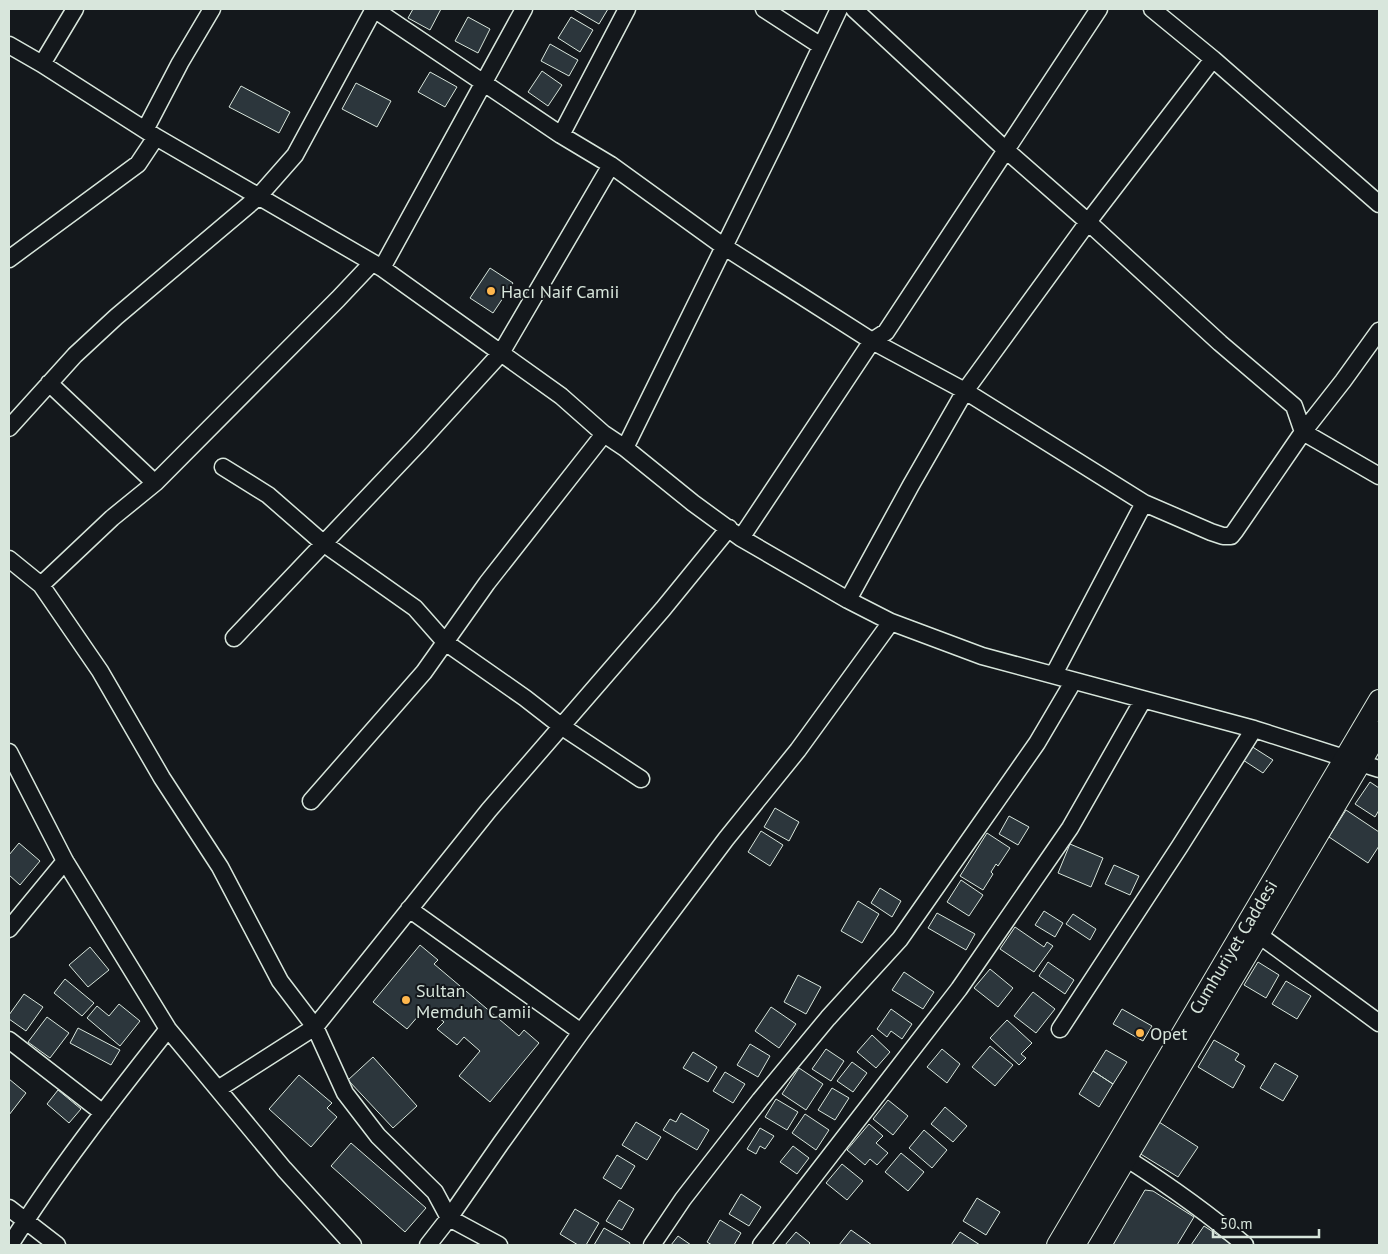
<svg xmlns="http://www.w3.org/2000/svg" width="1388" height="1254" font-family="'PT Sans',sans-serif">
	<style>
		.building { fill: #2c363c; stroke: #d8e6dc }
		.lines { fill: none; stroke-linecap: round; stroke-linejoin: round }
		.minor-casing { stroke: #d8e6dc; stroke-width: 19 }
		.major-casing { stroke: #d8e6dc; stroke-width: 22 }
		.minor { stroke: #14181c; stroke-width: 16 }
		.major { stroke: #14181c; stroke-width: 20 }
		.poi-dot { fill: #ffb74d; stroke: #14181c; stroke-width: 2 }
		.labels { text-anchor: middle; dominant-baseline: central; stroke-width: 4; stroke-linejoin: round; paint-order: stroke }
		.poi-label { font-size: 18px; fill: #d8e6dc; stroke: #14181c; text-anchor: start }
		.street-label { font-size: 18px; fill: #d8e6dc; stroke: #14181c }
	</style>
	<rect width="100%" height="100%" fill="#14181c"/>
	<path class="building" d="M413,9H441L430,30L408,18Z
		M573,9H608L599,24Z
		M468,17L490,29L478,53L455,41Z
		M571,17L593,30L580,52L558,38Z
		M550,44L578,60L569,76L541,61Z
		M542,71L562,85L548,106L528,92Z
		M430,72L457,87L445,107L418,92Z
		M356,83L391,101L377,127L342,109Z
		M241,86L290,112L279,133L229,107Z
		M490,268L513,283L493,313L470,298Z
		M1251,746L1273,760L1263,773L1243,760Z
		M1370,782L1379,788V810L1375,817L1355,804Z
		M775,808L799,822L789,841L764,827Z
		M1346,810L1379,832V846L1368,863L1329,837Z
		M1009,816L1029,827L1018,845L999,834Z
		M761,831L783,845L770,866L748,852Z
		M987,833L1010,848L998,866L996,864L991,872L993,874L983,890L960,876Z
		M19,843L40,861L20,885L9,875V855Z
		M1070,844L1103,858L1091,887L1058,873Z
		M1114,865L1139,876L1130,895L1105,884Z
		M961,880L983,895L969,916L947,902Z
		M880,888L901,901L892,917L871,903Z
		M858,901L879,914L862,943L841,931Z
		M1044,911L1063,923L1055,937L1035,925Z
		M937,913L975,934L966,950L928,928Z
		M1073,914L1096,929L1090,940L1066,924Z
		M1015,927L1044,947L1047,942L1053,946L1034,972L1000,949Z
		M420,945L438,960L434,964L519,1036L524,1030L539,1043L490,1102L459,1076L480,1051L464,1037L457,1045L437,1029L444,1022L426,1007L407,1029L373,1002Z
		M90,947L109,970L88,987L69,965Z
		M1048,962L1074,980L1065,994L1039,976Z
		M1258,962L1279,975L1266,998L1244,985Z
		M990,969L1013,988L998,1007L974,988Z
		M904,972L934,992L923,1009L892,990Z
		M798,975L821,987L806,1014L784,1002Z
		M65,979L94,1003L82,1016L54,993Z
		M1286,981L1311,996L1297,1019L1272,1004Z
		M1033,992L1055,1009L1036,1033L1014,1016Z
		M24,994L43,1007L26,1031L9,1019V1015Z
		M119,1004L140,1021L120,1046L87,1018L97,1006L109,1016Z
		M771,1007L796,1024L779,1048L755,1031Z
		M891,1009L912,1024L902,1039L891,1031L887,1037L877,1029Z
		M1122,1009L1152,1026L1143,1041L1113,1024Z
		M47,1017L69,1033L50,1058L28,1042Z
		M1007,1020L1032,1043L1021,1054L1026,1058L1019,1065L990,1038Z
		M78,1028L120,1050L111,1065L70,1043Z
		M872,1035L890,1052L876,1068L857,1052Z
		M1214,1040L1239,1054L1235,1060L1245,1066L1233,1088L1198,1067Z
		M750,1044L770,1056L758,1077L737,1065Z
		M990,1046L1013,1065L995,1086L972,1067Z
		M826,1049L844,1061L831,1081L812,1069Z
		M942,1049L960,1064L947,1083L927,1067Z
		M1106,1050L1127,1062L1113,1084L1093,1071Z
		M693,1052L717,1067L708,1082L683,1068Z
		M373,1057L417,1106L393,1128L348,1080Z
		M852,1062L867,1073L853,1092L837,1081Z
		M1275,1063L1298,1076L1283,1101L1260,1088Z
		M799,1068L823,1084L806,1110L782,1094Z
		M1093,1071L1113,1084L1099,1107L1079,1094Z
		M725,1072L745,1084L733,1103L713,1091Z
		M299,1075L332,1103L327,1108L337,1117L311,1147L269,1109Z
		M9,1079L26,1093L9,1115Z
		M832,1088L849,1098L835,1120L818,1110Z
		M58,1090L81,1109L69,1123L47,1104Z
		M776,1099L798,1112L787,1130L765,1117Z
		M888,1100L908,1116L893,1135L873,1119Z
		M945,1107L967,1126L953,1142L931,1124Z
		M681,1113L709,1130L697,1150L663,1130L670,1119L676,1122Z
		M805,1114L829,1130L816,1150L792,1133Z
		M636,1122L661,1137L647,1160L622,1145Z
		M1159,1122L1198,1147L1178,1177L1139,1153Z
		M869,1124L883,1136L876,1143L888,1153L877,1165L870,1159L865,1165L847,1150Z
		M760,1128L774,1136L765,1149L760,1146L756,1154L747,1149Z
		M924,1130L947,1150L932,1168L909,1148Z
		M351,1143L426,1208L405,1232L331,1166Z
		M793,1146L809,1158L797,1174L780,1162Z
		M901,1153L924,1172L908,1191L885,1172Z
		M617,1155L635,1166L621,1189L603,1178Z
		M842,1164L863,1181L847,1200L826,1183Z
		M1145,1190L1153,1191L1194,1217L1177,1245H1113Z
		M741,1194L761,1207L749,1226L729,1214Z
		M977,1198L1000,1212L986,1235L963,1221Z
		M619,1200L634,1209L622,1230L606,1221Z
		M575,1209L599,1223L586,1245H578L560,1234Z
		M720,1220L741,1233L734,1245H712L707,1242Z
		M1204,1226L1233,1245H1191Z
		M604,1228L630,1243L629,1245H594Z
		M851,1230L872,1245H839Z
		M796,1232L810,1243L808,1245H785Z
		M960,1232L980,1245H951Z
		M678,1236L691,1245H671Z"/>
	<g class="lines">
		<g class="minor-casing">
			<path id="minor" d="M374,9L561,135L611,165L723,246L872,341L965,391L1144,503L1211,532L1223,536H1231L1235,531L1303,432L1343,381L1379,331
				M764,9L821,46
				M854,9L1007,151L1088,222L1220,343L1294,406L1303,432L1379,476
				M1152,9L1213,59L1379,204
				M9,45L42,64L156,137L382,268L561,396L604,434L625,448L693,503L741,538L848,600L891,622L982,656L1254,729L1379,769
				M42,64L75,9
				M145,130L180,63L212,9
				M561,135L627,9
				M9,259L138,164L156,137
				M382,268L524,9
				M49,383L155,483
				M9,428L75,355L116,317L258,197L295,155L374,9
				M625,448L780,133L839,9
				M223,467L268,495L323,543L415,608L445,642L525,698L561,726L641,779
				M741,538L872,341L886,332L1099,9
				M9,559L41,585L100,671L162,778L220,867L280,981L315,1027L345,1093L378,1136L435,1192L449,1218L499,1245
				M41,585L112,518L155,483L338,299L372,263
				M848,600L911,485L965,391L1088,222L1213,59
				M234,638L419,443L501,353L611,165
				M1054,674L1144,503
				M9,752L65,861L168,1029L284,1169L353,1245
				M311,801L424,672L487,583L604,434
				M409,909L581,1032
				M9,929L65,861
				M1259,935L1379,1023
				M1060,1029L1180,846L1254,729
				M9,1040L103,1113
				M218,1089L315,1027L489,810L663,609L729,528
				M1126,1158C1168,1185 1208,1213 1245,1245
				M9,1208L57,1245
				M10,1245C57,1170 113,1099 168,1029
				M428,1245L449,1218L501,1143L581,1032L726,839L798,750L891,622
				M652,1245L683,1199L760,1100L828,1018L900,939L1037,743L1073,682
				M761,1245L959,989L1070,828L1143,700"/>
		</g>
		<g class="major-casing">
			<path id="major" d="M1057,1245L1379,700
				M1075,1245L1379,732"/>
		</g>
		<use href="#minor" class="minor"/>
		<use href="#major" class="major"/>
	</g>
	<g class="poi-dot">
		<circle cx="491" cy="291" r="5"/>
		<circle cx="406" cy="1000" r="5"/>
		<circle cx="1140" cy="1033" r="5"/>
	</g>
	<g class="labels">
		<g class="poi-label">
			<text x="501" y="291">Hacı Naif Camii</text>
			<text x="416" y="990">Sultan<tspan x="416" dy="21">Memduh Camii</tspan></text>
			<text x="1150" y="1033">Opet</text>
		</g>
		<g class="street-label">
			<text transform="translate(1233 947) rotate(-59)">Cumhuriyet Caddesi</text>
		</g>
	</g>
	<rect width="1388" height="1254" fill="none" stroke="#d8e6dc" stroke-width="20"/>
	<path d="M1213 1229v8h106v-8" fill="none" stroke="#d8e6dc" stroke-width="2.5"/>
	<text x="1220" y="1229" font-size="15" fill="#d8e6dc" stroke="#14181c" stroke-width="4" paint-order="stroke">50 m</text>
</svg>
